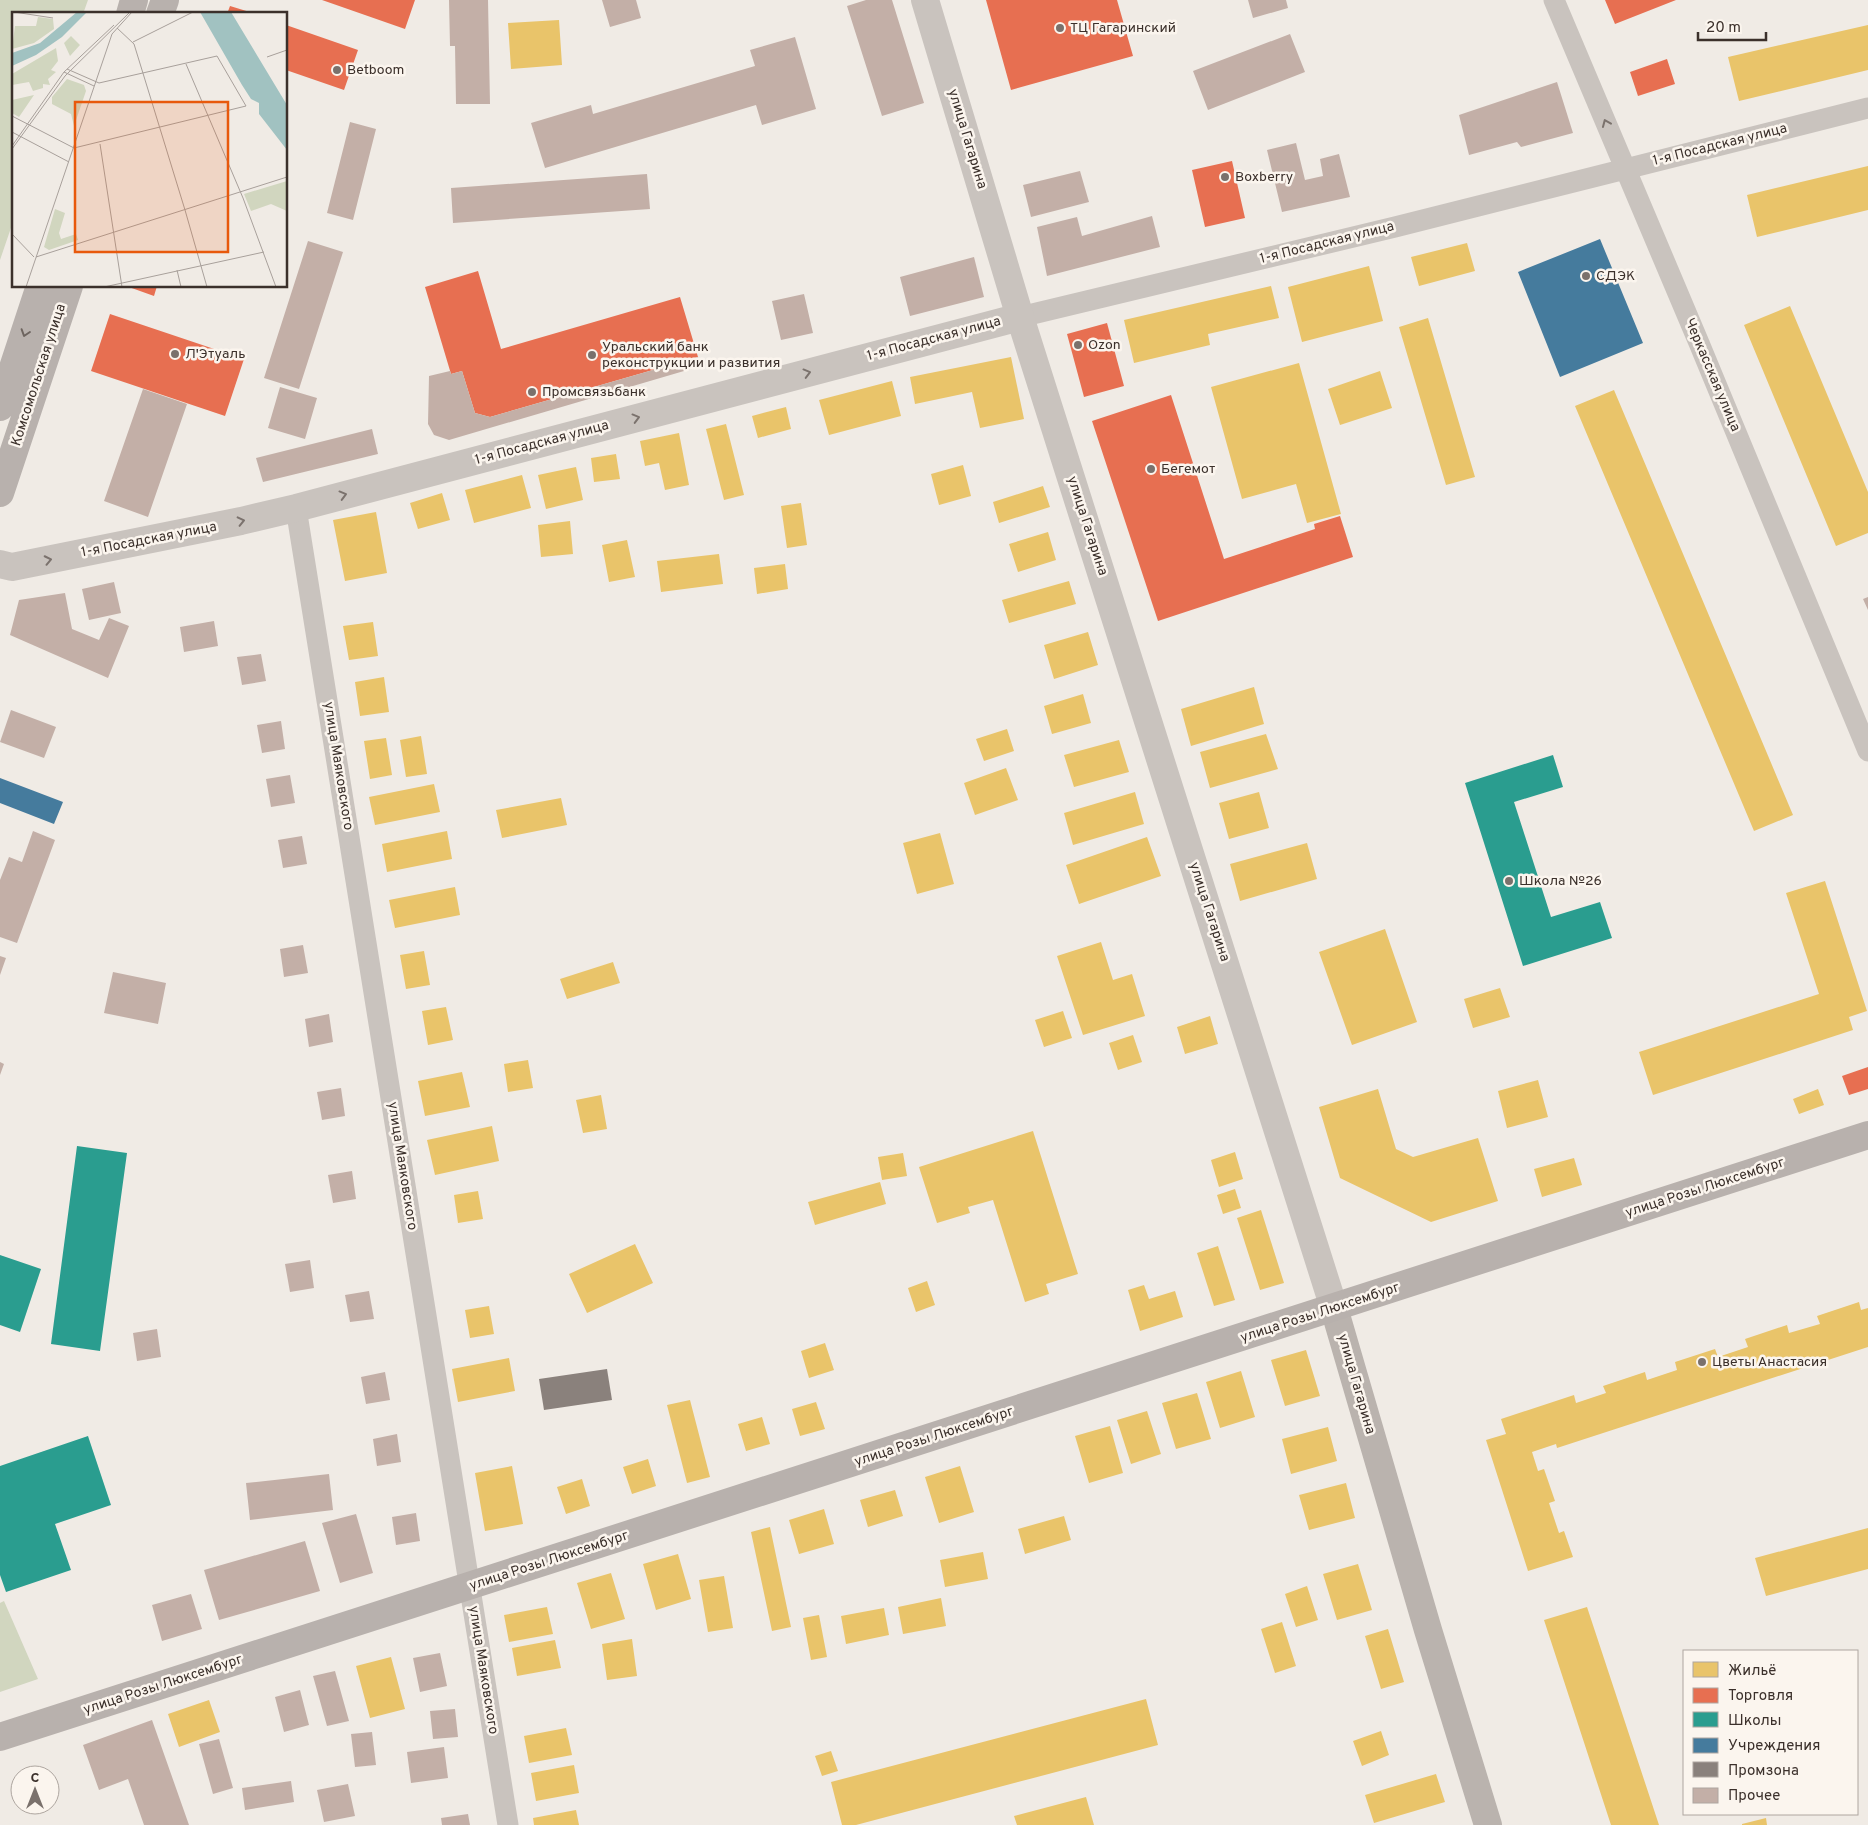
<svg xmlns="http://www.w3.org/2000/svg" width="1868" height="1825" font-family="Overpass,sans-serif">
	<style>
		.green { fill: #d1d6bf }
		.homes { fill: #e9c46a }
		.shops { fill: #e76f51 }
		.schools { fill: #2a9d8f }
		.public { fill: #457b9d }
		.industry { fill: #8a817c }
		.building { fill: #c3afa7 }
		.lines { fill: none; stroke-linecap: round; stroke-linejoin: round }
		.minor { stroke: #c9c3be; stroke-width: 21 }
		.tertiary { stroke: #c9c3be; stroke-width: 28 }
		.secondary { stroke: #bab3ae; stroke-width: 28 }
		.primary { stroke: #b8b1ad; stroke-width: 28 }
		.oneway { stroke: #7b726d }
		.oneway2 { stroke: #6d645f }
		.poi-dot { fill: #7a716c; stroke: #fbf5ee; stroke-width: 2 }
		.labels { text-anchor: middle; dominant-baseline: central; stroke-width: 5; stroke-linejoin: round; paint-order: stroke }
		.poi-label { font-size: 14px; fill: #3b302b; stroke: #fbf5ee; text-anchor: start }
		.street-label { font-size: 14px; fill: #3b302b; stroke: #fbf5ee }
		.inset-road { fill: none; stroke: #a8a09b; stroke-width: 1 }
		.view { fill: #e8590c; fill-opacity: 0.15; stroke: #e8590c; stroke-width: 2.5 }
		.inset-edge { fill: none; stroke: #3b302b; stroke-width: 2.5 }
	</style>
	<rect width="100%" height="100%" fill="#f0ebe5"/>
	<path class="green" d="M0,0H88L83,14H14V219L0,260Z
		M4,1601L38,1679L0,1692V1603Z"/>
	<path class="homes" d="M559,20L562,65L511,69L508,23Z
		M1868,25V70L1739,101L1728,57Z
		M1868,166V210L1757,237L1747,195Z
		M1467,243L1475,271L1419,286L1411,257Z
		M1369,266L1383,321L1302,342L1288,287Z
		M1271,286L1279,318L1208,334L1210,345L1134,363L1124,320Z
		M1790,306L1868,492V533L1836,546L1744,325Z
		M1428,318L1475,477L1446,485L1399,327Z
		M1011,357L1024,419L980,428L972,392L915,404L910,377Z
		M1299,363L1341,514L1307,523L1296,484L1242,499L1211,387Z
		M1380,371L1392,408L1340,425L1328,389Z
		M892,381L901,416L829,435L819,400Z
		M1614,390L1793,815L1754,831L1575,406Z
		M786,407L791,429L758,438L752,416Z
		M726,424L744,495L724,500L706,429Z
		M679,433L689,485L665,490L659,463L645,466L640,441Z
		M616,454L620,479L594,482L591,458Z
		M963,465L971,496L939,505L931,474Z
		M576,467L583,500L546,509L538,475Z
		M522,475L531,508L474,523L465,490Z
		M1043,486L1050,507L999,523L993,502Z
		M442,493L450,520L418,529L410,503Z
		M801,503L807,545L787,548L781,506Z
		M376,512L387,573L345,581L333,520Z
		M570,521L573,554L541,557L538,525Z
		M1048,532L1056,560L1018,572L1009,544Z
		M627,540L635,577L609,582L602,545Z
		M719,554L723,584L661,592L657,561Z
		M785,564L788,589L757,594L754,568Z
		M1069,581L1076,604L1009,623L1002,600Z
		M373,622L378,656L349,660L343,626Z
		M1088,632L1098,665L1054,679L1044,645Z
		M384,677L389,712L360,716L355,682Z
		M1254,687L1264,724L1191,746L1181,709Z
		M1083,694L1091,723L1052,734L1044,706Z
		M1007,729L1014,751L984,761L976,739Z
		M1266,734L1278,769L1210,788L1200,752Z
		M421,736L427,774L406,777L400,740Z
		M386,738L392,775L370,779L364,741Z
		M1119,740L1129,772L1074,787L1064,755Z
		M1006,768L1018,800L975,815L964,783Z
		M434,784L440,812L375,825L369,797Z
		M1135,792L1144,824L1073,845L1064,813Z
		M1259,792L1269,828L1229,839L1219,803Z
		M561,798L567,825L502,838L496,810Z
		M447,831L452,859L387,872L382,844Z
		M940,833L954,884L917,894L903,843Z
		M1147,837L1161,876L1079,904L1066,865Z
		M1307,843L1317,879L1240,901L1230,864Z
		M1825,881L1867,1011L1849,1017L1853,1030L1653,1095L1639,1052L1819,994L1786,893Z
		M455,887L460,915L395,928L389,900Z
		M1385,929L1417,1022L1352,1045L1319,952Z
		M1101,942L1113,980L1132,974L1145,1016L1083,1035L1057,956Z
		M424,951L430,985L406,989L400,955Z
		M613,962L620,983L567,999L560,979Z
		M1500,988L1510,1017L1473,1028L1464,999Z
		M446,1007L453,1040L428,1045L422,1011Z
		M1063,1011L1072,1038L1044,1047L1035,1020Z
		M1210,1016L1218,1044L1185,1054L1177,1027Z
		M1133,1035L1142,1062L1118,1070L1109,1043Z
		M528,1060L533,1088L508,1092L504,1064Z
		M462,1072L470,1107L425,1116L418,1081Z
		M1538,1080L1548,1117L1507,1128L1498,1091Z
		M1378,1089L1396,1149L1413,1157L1478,1138L1498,1201L1431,1222L1340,1178L1319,1107Z
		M1818,1089L1824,1105L1799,1114L1793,1099Z
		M601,1095L607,1129L583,1133L576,1100Z
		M492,1126L499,1161L435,1175L427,1140Z
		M1033,1131L1078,1274L1046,1284L1049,1294L1025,1302L993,1200L968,1207L970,1213L937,1223L919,1167Z
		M1235,1152L1243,1179L1219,1187L1211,1160Z
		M903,1153L907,1176L882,1180L878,1157Z
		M1574,1158L1582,1185L1542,1197L1534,1169Z
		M880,1182L886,1204L815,1225L808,1202Z
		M1235,1189L1241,1208L1223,1214L1217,1195Z
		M478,1191L483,1219L458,1223L454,1195Z
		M1261,1210L1284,1283L1260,1290L1237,1218Z
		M635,1244L653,1283L587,1313L569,1274Z
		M1218,1246L1235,1300L1214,1306L1197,1253Z
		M927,1281L935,1305L916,1312L908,1288Z
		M1144,1285L1149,1299L1175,1291L1183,1317L1140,1331L1128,1290Z
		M1859,1302L1861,1310L1868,1308V1347L1557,1448L1556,1444L1532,1452L1538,1471L1544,1469L1555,1501L1549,1503L1559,1533L1564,1531L1573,1557L1528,1571L1486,1440L1506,1434L1501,1419L1574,1395L1576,1403L1606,1393L1603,1386L1645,1372L1647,1380L1677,1370L1675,1362L1715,1349L1718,1357L1748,1347L1745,1339L1787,1325L1789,1333L1820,1324L1817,1316Z
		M489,1306L494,1334L470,1338L465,1310Z
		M825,1343L834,1370L809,1378L801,1351Z
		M1306,1350L1320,1396L1285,1406L1271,1360Z
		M509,1358L515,1391L458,1402L452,1369Z
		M1241,1371L1255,1417L1220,1428L1206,1382Z
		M1197,1393L1211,1439L1176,1449L1162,1403Z
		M690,1400L710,1477L687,1483L667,1405Z
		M816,1402L825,1429L800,1436L792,1409Z
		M1147,1411L1161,1454L1131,1464L1117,1420Z
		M762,1417L770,1444L746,1451L738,1424Z
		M1110,1426L1123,1473L1089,1483L1075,1436Z
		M1328,1427L1337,1461L1291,1474L1282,1439Z
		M648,1459L656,1486L632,1494L623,1467Z
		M512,1466L523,1524L485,1531L475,1473Z
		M960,1466L974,1512L939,1523L925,1477Z
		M582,1479L590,1506L566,1514L557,1487Z
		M1346,1483L1355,1518L1309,1530L1299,1495Z
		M895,1490L903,1516L868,1527L860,1500Z
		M824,1509L834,1544L799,1554L789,1520Z
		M1064,1516L1071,1540L1025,1554L1018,1529Z
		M770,1527L791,1627L772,1631L751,1532Z
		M1868,1528V1569L1766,1596L1755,1558Z
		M983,1552L988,1579L945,1587L940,1560Z
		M678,1554L691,1599L656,1610L643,1564Z
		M1358,1564L1372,1610L1337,1620L1323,1574Z
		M611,1573L625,1619L591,1629L577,1583Z
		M724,1576L733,1628L708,1632L699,1580Z
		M1307,1586L1318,1620L1296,1627L1285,1594Z
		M941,1598L946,1626L903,1634L898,1607Z
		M547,1607L553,1634L509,1642L504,1615Z
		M1587,1607L1659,1825H1611L1544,1620Z
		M884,1608L889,1635L846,1644L841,1616Z
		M819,1615L827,1657L811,1660L803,1618Z
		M1282,1622L1296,1666L1275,1673L1261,1629Z
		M1388,1629L1404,1682L1381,1689L1365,1636Z
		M632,1639L637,1676L607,1680L602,1644Z
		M555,1640L561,1668L517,1676L512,1648Z
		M391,1657L405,1709L370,1718L356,1666Z
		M1146,1699L1158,1745L856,1825H842L831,1782Z
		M209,1700L220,1732L179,1747L168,1714Z
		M566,1728L572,1755L529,1763L524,1736Z
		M1381,1731L1389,1755L1362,1766L1353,1741Z
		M831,1751L838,1771L822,1776L815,1756Z
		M574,1765L579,1793L536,1801L531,1773Z
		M1436,1774L1445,1802L1374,1823L1365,1795Z
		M1086,1797L1094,1825H1017L1014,1816Z
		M576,1810L579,1825H534L533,1818Z
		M1766,1818L1767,1825H1742V1824Z"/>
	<path class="shops" d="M322,0H415L405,29Z
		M986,0H1117L1133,56L1011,90Z
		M1605,0H1676L1615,24Z
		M230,6L253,13V14H227Z
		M286,25L358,50L344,90L286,70Z
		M1667,59L1675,84L1638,96L1630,72Z
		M1232,161L1245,218L1205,227L1192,170Z
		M478,271L501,349L680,297L698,357L490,417L475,413L462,371L451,374L425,287Z
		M126,286H157L154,296Z
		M110,314L244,359L225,416L91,371Z
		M1107,323L1124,386L1084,397L1067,334Z
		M1171,395L1224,559L1315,529L1314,524L1340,516L1353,557L1158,621L1092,421Z
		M1868,1067V1089L1849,1095L1842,1076Z"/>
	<path class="schools" d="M1553,755L1563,787L1514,802L1551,917L1600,902L1612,938L1523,966L1465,783Z
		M77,1146L127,1153L100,1351L51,1344Z
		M0,1255L41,1269L20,1332L0,1325Z
		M88,1436L111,1505L55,1524L71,1570L6,1592L0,1575V1466Z"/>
	<path class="public" d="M1600,239L1643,343L1560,377L1518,272Z
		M0,778L63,802L54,824L0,803Z"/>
	<path class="industry" d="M607,1369L612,1400L544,1410L539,1379Z"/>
	<path class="building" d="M449,0H488L490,104H456L455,46H450Z
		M602,0H636L641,18L610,27Z
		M866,0H892L924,103L882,116L847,6Z
		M1248,0H1286L1288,8L1253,18Z
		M1290,34L1305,72L1208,110L1193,71Z
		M795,37L816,109L762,125L756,105L545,168L531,123L591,105L593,114L755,66L750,50Z
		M1557,82L1573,133L1521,147L1517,142L1469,155L1459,115Z
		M350,122L376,129L353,220L327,213Z
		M1296,143L1305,180L1323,176L1320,159L1339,154L1350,197L1282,212L1267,150Z
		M1080,171L1089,202L1031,217L1023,185Z
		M647,174L650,209L453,223L451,188Z
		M1152,216L1160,247L1047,276L1037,227L1077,217L1082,236Z
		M308,241L343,252L299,389L264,378Z
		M974,257L984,297L910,316L900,277Z
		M804,294L813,333L781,340L772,301Z
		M698,357L701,366L449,440L434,435L428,424L429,376L450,371L451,374L462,371L475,413L490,417Z
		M280,387L317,398L305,439L268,428Z
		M143,389L187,404L148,517L104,501Z
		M372,429L378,454L263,482L256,458Z
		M114,582L121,613L89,620L82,589Z
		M65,593L72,629L99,640L109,618L129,626L108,678L10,635L19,600Z
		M1868,597V610L1863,599Z
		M214,621L218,646L184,652L180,627Z
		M261,654L266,681L242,685L237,657Z
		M11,710L56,727L44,758L0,742Z
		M281,721L285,749L262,753L257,725Z
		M290,775L295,803L271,807L266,779Z
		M33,831L55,840L17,943L0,937V880L9,857L22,862Z
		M302,836L307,864L283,868L278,840Z
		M303,945L308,973L284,977L280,949Z
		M0,956L6,958L0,975Z
		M113,972L166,983L158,1024L104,1013Z
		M329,1014L333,1042L309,1047L305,1019Z
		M0,1062L4,1064L0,1075Z
		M341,1088L345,1116L322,1120L317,1092Z
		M352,1171L356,1199L333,1203L328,1175Z
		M310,1260L314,1288L290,1292L285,1264Z
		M369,1291L374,1319L350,1322L345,1295Z
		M157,1329L161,1357L137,1361L133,1333Z
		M385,1372L390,1400L366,1404L361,1377Z
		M397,1434L401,1462L377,1466L373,1439Z
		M329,1474L333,1510L250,1520L246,1483Z
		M416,1513L420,1541L396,1545L392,1517Z
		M356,1514L373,1573L340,1583L322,1523Z
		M305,1541L320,1591L219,1620L204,1570Z
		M191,1594L202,1629L162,1641L152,1605Z
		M440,1653L447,1686L420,1692L413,1658Z
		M335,1671L349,1721L327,1726L313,1676Z
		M300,1690L309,1725L284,1732L275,1697Z
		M455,1709L458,1737L433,1739L430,1711Z
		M152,1720L189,1825H144L128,1779L99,1790L83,1745Z
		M372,1732L376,1765L355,1767L351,1734Z
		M219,1739L233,1788L213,1794L199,1744Z
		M444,1747L448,1778L411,1783L407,1752Z
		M291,1781L294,1802L245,1810L242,1788Z
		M348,1784L355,1816L324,1822L317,1790Z
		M468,1814L470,1825H442L441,1818Z"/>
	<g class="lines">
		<path class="minor" d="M1554,0L1699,343L1868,751
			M1020,317L1395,227L1868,108
			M296,508L508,1825"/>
		<path class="tertiary" d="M925,0L1020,317L1334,1308
			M0,564L12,567L241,521L296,508L1020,317"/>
		<path class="secondary" d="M1334,1308L1428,1630L1488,1825"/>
		<path class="primary" d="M130,14L134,0
			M160,14L165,0
			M0,407L40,286
			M0,493L69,286
			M0,1737L1868,1135"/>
	</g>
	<defs><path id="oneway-chevron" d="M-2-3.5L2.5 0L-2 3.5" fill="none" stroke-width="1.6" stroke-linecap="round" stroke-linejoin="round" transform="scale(1.25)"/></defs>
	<g class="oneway">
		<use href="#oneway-chevron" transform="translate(1606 123) rotate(-113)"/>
		<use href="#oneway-chevron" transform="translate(807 373) rotate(-15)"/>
		<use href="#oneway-chevron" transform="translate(636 418) rotate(-15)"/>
		<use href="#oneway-chevron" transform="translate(343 495) rotate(-15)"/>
		<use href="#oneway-chevron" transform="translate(241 521) rotate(-13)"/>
		<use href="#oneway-chevron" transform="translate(48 560) rotate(-12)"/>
	</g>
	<use class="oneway2" href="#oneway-chevron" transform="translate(25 333) rotate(108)"/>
	<g class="poi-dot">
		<circle cx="1060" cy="28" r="5"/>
		<circle cx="337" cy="70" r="5"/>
		<circle cx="1225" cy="177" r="5"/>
		<circle cx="1586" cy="276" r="5"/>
		<circle cx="1078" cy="345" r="5"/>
		<circle cx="175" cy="354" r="5"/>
		<circle cx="592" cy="355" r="5"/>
		<circle cx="532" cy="392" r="5"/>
		<circle cx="1151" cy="469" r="5"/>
		<circle cx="1509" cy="881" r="5"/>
		<circle cx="1702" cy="1362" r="5"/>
	</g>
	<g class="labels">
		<g class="poi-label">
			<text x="1070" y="28">ТЦ Гагаринский</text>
			<text x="347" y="70">Betboom</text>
			<text x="1235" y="177">Boxberry</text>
			<text x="1596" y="276">СДЭК</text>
			<text x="1088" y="345">Ozon</text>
			<text x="602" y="347">Уральский банк<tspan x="602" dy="16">реконструкции и развития</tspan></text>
			<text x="185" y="354">Л'Этуаль</text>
			<text x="542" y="392">Промсвязьбанк</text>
			<text x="1161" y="469">Бегемот</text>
			<text x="1519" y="881">Школа №26</text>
			<text x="1712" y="1362">Цветы Анастасия</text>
		</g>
		<g class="street-label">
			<text transform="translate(967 139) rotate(73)">улица Гагарина</text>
			<text transform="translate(1720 145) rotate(-14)">1-я Посадская улица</text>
			<text transform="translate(1327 243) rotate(-14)">1-я Посадская улица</text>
			<text transform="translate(934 339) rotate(-15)">1-я Посадская улица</text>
			<text transform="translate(39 375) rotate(-72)">Комсомольская улица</text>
			<text transform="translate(1712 375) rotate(67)">Черкасская улица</text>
			<text transform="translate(542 443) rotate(-15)">1-я Посадская улица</text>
			<text transform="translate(1087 526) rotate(72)">улица Гагарина</text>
			<text transform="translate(149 540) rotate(-11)">1-я Посадская улица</text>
			<text transform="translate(338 766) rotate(81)">улица Маяковского</text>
			<text transform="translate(1209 912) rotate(72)">улица Гагарина</text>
			<text transform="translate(402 1166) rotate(81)">улица Маяковского</text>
			<text transform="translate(1705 1188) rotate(-18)">улица Розы Люксембург</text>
			<text transform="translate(1320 1313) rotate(-18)">улица Розы Люксембург</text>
			<text transform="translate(1356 1384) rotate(74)">улица Гагарина</text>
			<text transform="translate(934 1437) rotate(-18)">улица Розы Люксембург</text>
			<text transform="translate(549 1561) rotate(-18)">улица Розы Люксембург</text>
			<text transform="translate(483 1670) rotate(81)">улица Маяковского</text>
			<text transform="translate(163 1685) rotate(-18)">улица Розы Люксембург</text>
		</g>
	</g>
	<g transform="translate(12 12)">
		<rect width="275" height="275" fill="#f0ebe5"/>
		<path d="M26,5L41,7L42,17L22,31L0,37L3,14H24ZM59,24L68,33L58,44L52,31ZM44,36L46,49L39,58L44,60L36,67L38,73L31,72V76L21,79L17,70L0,73V62ZM55,67L72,73L74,79L62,114L59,102L40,92V85ZM22,83L7,105L0,101V88ZM275,169V199L259,192L239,199L232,182ZM43,197L53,201L47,221L49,227L64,222L66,228L37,238L32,235Z" fill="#d1d6bf"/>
		<path d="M65,0H75L50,25L24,43L0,54V41L28,31ZM188,0H219L275,93V138L247,102V91L239,87L230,73Z" fill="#a1c2c1"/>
		<path class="inset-road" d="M2,0L41,6M105,16L122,32L173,198M121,30L181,0M255,45L275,38M174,52L231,186L264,275M55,57L87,71L205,44L234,94L62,136M52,60L82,74M0,104L62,136M0,120L57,150M88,132L110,275M0,134L52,60L102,13M0,137L53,64L118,0M173,198L195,275M0,222L22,245M24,245L275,165M165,258L169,275M14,275L100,22L120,0M92,275L252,240"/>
		<path class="view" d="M63,90H216V240H63Z"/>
		<rect width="275" height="275" class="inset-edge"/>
	</g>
	<rect x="1683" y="1650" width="175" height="165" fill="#fbf5ee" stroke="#aea6a0"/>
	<rect x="1693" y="1662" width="25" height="15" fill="#e9c46a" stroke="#aea6a0"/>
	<text x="1728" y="1675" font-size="15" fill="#3b302b">Жильё</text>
	<rect x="1693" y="1688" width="25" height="15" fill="#e76f51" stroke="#aea6a0"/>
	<text x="1728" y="1700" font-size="15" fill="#3b302b">Торговля</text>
	<rect x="1693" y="1712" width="25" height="15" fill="#2a9d8f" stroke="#aea6a0"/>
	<text x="1728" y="1725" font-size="15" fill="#3b302b">Школы</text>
	<rect x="1693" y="1738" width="25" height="15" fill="#457b9d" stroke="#aea6a0"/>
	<text x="1728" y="1750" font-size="15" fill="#3b302b">Учреждения</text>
	<rect x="1693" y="1762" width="25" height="15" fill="#8a817c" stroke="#aea6a0"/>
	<text x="1728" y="1775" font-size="15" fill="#3b302b">Промзона</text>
	<rect x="1693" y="1788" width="25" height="15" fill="#c3afa7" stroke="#aea6a0"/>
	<text x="1728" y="1800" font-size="15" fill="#3b302b">Прочее</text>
	<g transform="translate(35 1790)"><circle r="24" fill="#fbf5ee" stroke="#aea6a0"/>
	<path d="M0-4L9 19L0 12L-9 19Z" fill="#7a716c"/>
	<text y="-8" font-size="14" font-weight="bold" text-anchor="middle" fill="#3b302b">С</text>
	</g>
	<path d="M1698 32v8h68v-8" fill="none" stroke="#3b302b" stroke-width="2.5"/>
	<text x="1706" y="32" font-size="15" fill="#3b302b" stroke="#fbf5ee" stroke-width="4" paint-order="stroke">20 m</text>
</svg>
